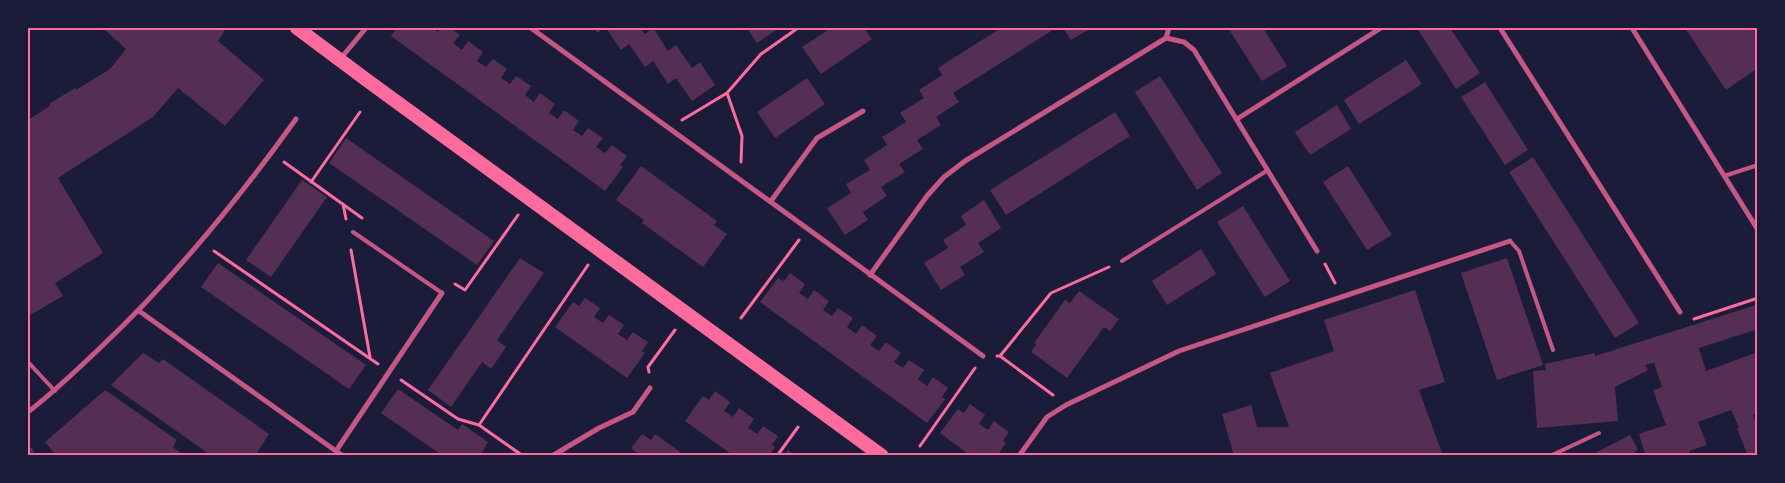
<svg xmlns="http://www.w3.org/2000/svg" width="1785" height="483" font-family="'IBM Plex Sans',sans-serif">
	<style>
		.building { fill: #542f53 }
		.lines { fill: none; stroke-linecap: round; stroke-linejoin: round }
		.path { stroke: #ff6b9d; stroke-width: 3 }
		.service { stroke: #c65784; stroke-width: 4 }
		.minor { stroke: #c65784; stroke-width: 5 }
		.trunk { stroke: #ff6b9d; stroke-width: 14 }
		.neatline { fill: none; stroke: #ff6b9d; stroke-width: 2 }
	</style>
	<rect width="100%" height="100%" fill="#1b1b3a"/>
	<path class="building" d="M105,28H221L225,30L218,41L264,80L225,126L178,88L153,117L58,178L103,253L55,283L63,296L28,316V120L50,106L49,104L75,88L76,90L110,69L126,49L104,29Z
		M397,28H432L438,32L442,28H450L460,35L453,43L462,50L468,41L483,52L477,61L486,67L493,59L507,69L501,78L510,84L516,76L531,86L525,95L534,102L540,93L555,104L549,113L558,119L564,110L579,121L573,130L582,136L588,128L603,138L596,147L605,153L612,145L627,156L620,165L623,167L605,191L391,36Z
		M594,28H605L597,33Z
		M606,28H640L645,34L653,28L668,51L676,45L692,68L700,62L715,85L692,101L676,78L668,84L653,61L645,67L629,44L621,50Z
		M747,28H779L757,43Z
		M831,28H864L872,39L821,74L802,47Z
		M1001,28H1052L1053,30L953,93L959,102L936,117L941,125L917,140L923,149L899,164L905,172L881,187L887,196L863,212L868,220L845,235L827,208L851,193L846,184L870,170L864,160L887,145L882,137L906,122L900,113L924,98L919,90L942,75L938,68Z
		M1063,28H1092L1071,40Z
		M1228,28H1263L1287,66L1262,81Z
		M1417,28H1450L1480,73L1456,89Z
		M1685,28H1758V68L1726,90Z
		M1406,60L1422,84L1359,124L1344,100Z
		M1160,76L1222,173L1197,190L1135,92Z
		M807,78L825,104L775,138L757,112Z
		M1485,82L1528,150L1505,165L1461,97Z
		M1337,105L1351,129L1310,155L1295,132Z
		M1115,112L1130,136L1006,215L990,190Z
		M346,138L494,241L477,265L329,163Z
		M1533,157L1639,323L1615,338L1509,172Z
		M641,166L717,221L714,225L727,234L703,267L642,223L644,220L616,200Z
		M1348,166L1392,235L1367,250L1323,182Z
		M302,180L327,197L271,277L246,260Z
		M984,200L1001,228L978,243L984,252L960,267L965,275L941,290L924,263L948,248L943,240L966,225L961,216Z
		M1243,206L1290,281L1265,297L1217,222Z
		M1201,249L1216,274L1167,305L1152,281Z
		M520,258L544,273L497,340L506,347L491,369L482,362L451,407L428,390Z
		M1507,258L1543,365L1497,380L1461,273Z
		M218,263L366,365L349,389L201,287Z
		M790,273L805,284L799,293L808,299L814,290L829,301L823,310L832,316L838,308L853,318L847,327L856,334L862,325L877,336L870,345L879,351L886,342L901,353L894,362L903,368L909,360L924,370L918,379L927,386L933,377L948,388L942,397L945,399L927,423L760,302L778,278L784,281Z
		M1415,290L1445,382L1419,390L1443,456H1234L1222,414L1251,405L1257,427H1289L1270,373L1334,351L1324,320Z
		M1079,291L1119,319L1110,331L1104,327L1067,378L1031,352L1036,344L1034,343L1065,300L1070,303Z
		M585,298L600,308L594,317L603,323L609,315L624,325L618,334L627,340L633,332L648,342L642,351L645,353L627,378L555,327L573,302L579,306Z
		M1756,305L1758,311V329L1699,348L1706,371L1758,352V413L1753,415L1755,421L1758,420V456H1748L1737,428L1739,427L1731,410L1698,422L1707,445L1689,451L1690,456H1646L1639,434L1666,425L1653,390L1662,387L1654,363L1645,365L1648,370L1615,387L1618,421L1537,428L1533,371L1546,370L1545,364L1595,353V356Z
		M143,353L159,363L163,359L269,434L255,456H212L111,385Z
		M398,389L458,430L462,424L488,442L480,456H443L381,413Z
		M105,390L177,440L173,447L185,456H57L45,442Z
		M715,391L730,402L724,411L733,417L739,408L754,419L748,428L757,434L763,426L778,436L772,445L775,447L769,456H734L685,421L703,396L709,400Z
		M970,404L985,415L979,424L988,430L994,421L1009,432L1003,441L1006,443L997,456H971L940,433L958,409L964,413Z
		M642,434L651,440L655,434L680,452L677,456H640L631,448Z
		M1630,435L1638,450L1634,452L1636,456H1589Z
		M31,447L37,456H28V449Z
		M788,450L795,456H784Z"/>
	<g class="lines">
		<path class="path" d="M727,93L742,136L741,162
			M682,120L727,93L761,54L798,28
			M284,162L362,218
			M311,182L360,112
			M343,204L346,219
			M351,250L370,357
			M214,251L378,364
			M1325,264L1335,283
			M455,284L465,290L518,215
			M741,318L799,240
			M1694,319L1758,298
			M997,356H1000L1053,395
			M1000,356L1051,293L1109,267
			M649,372L648,367L675,330
			M401,380L458,419L479,425L588,265
			M479,425L523,456
			M920,446L975,368
			M777,456L798,427"/>
		<path class="service" d="M1724,176L1758,165
			M353,232L442,293
			M1510,241L1519,251L1553,350
			M1122,261L1268,170
			M28,362L55,391
			M1550,456L1599,433"/>
		<path class="minor" d="M531,28L983,356
			M1169,28L1166,38L1184,42L1194,50L1317,251
			M1500,28L1680,312
			M1632,28L1758,230
			M341,58L366,28
			M1237,119L1381,28
			M771,201L817,138L863,111
			M870,275L927,196L944,177L965,161L1166,38
			M139,311L343,456
			M28,412C54,392 77,370 101,347C174,278 238,200 296,119
			M336,451L442,293
			M552,456L599,428L633,412L650,388
			M1019,456L1047,417L1066,405L1179,351L1510,241"/>
		<path class="trunk" d="M297,28L368,81L882,456"/>
	</g>
	<rect width="1785" height="483" fill="none" stroke="#1b1b3a" stroke-width="58"/>
	<rect x="29" y="29" width="1727" height="425" class="neatline"/>
</svg>
